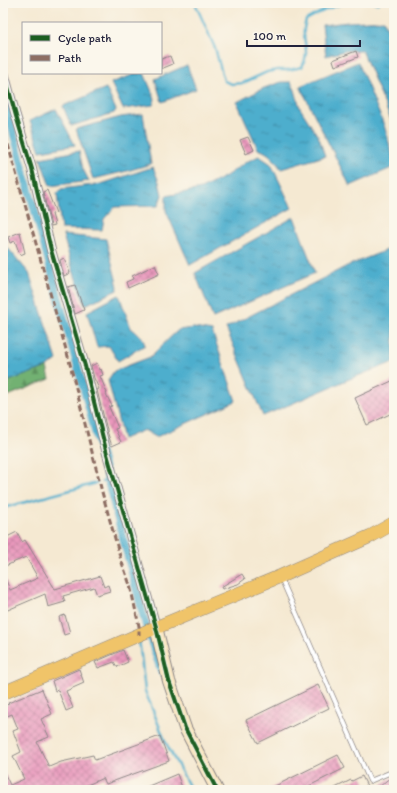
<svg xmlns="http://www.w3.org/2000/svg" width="397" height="793" font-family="Itim,sans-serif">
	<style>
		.forest { fill: url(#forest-firs); stroke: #4a6a56 }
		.water { fill: url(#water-ripples); stroke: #386884 }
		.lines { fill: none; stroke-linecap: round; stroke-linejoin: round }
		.stream { stroke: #4eaecd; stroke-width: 2.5 }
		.canal { stroke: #4eaecd; stroke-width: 8 }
		.building { fill: url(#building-cross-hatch) }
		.lane-casing { stroke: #8c8686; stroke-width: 5.5 }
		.street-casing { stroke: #8c8686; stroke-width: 10 }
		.secondary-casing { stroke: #8c8686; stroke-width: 14 }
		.primary-casing { stroke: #8c8686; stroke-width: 14 }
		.lane { stroke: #fff; stroke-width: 4 }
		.street { stroke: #fff; stroke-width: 8 }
		.secondary { stroke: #f9e7c3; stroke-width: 12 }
		.primary { stroke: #f0c469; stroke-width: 13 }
		.quiet { stroke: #8d6e63; stroke-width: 3; stroke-dasharray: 6 3; stroke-linecap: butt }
		.cycleway-casing { stroke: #fbf7ec; stroke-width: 6 }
		.cycleway { stroke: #1b5e20; stroke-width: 4 }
	</style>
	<defs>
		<pattern id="forest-firs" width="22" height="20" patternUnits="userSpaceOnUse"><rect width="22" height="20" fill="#72b172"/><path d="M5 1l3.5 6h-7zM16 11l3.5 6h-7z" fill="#5d905f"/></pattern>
		<pattern id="water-ripples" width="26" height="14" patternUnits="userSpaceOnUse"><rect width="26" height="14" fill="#4eaecd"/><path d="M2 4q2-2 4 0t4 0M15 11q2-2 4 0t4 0" fill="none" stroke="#408da8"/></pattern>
		<pattern id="building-cross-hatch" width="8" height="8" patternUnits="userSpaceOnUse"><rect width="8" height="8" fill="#e997bc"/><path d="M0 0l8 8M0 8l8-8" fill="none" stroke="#bc7b9a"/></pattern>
	</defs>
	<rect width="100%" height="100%" fill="#fbf7ec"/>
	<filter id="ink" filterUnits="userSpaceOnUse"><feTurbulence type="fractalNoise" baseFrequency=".025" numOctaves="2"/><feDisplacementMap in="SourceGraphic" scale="8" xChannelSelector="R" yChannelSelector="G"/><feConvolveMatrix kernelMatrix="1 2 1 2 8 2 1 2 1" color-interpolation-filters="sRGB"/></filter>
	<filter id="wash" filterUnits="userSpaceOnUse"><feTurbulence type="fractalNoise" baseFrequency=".012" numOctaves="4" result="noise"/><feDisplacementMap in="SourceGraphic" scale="16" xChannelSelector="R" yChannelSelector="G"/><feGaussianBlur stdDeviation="0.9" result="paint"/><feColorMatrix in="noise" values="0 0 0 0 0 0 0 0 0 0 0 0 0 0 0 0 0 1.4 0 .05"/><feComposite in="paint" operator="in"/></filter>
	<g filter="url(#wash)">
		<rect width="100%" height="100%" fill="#f5e9d2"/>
		<path class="forest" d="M47,367L50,379L3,398V383Z"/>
		<path class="water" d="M384,20L394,48V127L362,50L344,51L326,56L322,25L348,22Z
			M358,62L384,125L394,161V167L350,186L300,86Z
			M187,65L196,89L162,102L155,79Z
			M138,73H144L155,99L153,105L123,109L111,83Z
			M281,82H291L295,90L300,108L319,138L325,156L281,169C274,159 270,153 258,149L237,102L264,88Z
			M106,88L116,110L114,113L71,126L63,106Z
			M56,109L75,145L40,151L30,121Z
			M143,114L151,164L127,171L93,179L76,129L121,117Z
			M79,151L83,169L89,181L50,186L40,158Z
			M259,156L271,164L292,208L190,265L166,211V196L201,189L226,176L246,162Z
			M153,167L159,182L162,195L158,206L115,207L104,219L102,230L61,229L57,194L61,189L101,184Z
			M294,217L315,273L213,318L195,273Z
			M63,235L106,239L118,287L117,290L85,305L72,267Z
			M3,238L7,247L29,273L57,360L47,367L3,383Z
			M394,247V362L347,380L263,416L226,328L347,266Z
			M119,295L131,328L142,337L145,345L118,361L109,346L97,347L87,312Z
			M194,328L212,331L236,401L156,437L144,430L123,439L108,380L114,371L150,357L178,330Z"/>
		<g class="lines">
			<path class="stream" d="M195,3L215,48L224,81L232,84L243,83L267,72L277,70H288L302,67C309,52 305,48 304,34C303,29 305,24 306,20C318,13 331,7 344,3
				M375,3H379
				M102,482L108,480
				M3,508L97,483
				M139,639L145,691L166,743L191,790"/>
			<path class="canal" d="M3,95L91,416L146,626L162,673"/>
		</g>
		<g id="blocks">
			<path class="building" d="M356,51L358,57L335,66L333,60Z
				M170,56L173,64L161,69V59Z
				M248,137L254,150L246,154L240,140Z
				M47,190L56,213L52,214L55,225L51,226L43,192Z
				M20,232L25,253L20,255L15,241L10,243L8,237Z
				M64,258L70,273L64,276L60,260Z
				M155,265L159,274L128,288L126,282L133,279L132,276Z
				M75,285L84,310L75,314L68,287Z
				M97,363L100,370L101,369L103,375L100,376L107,393L106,394L112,406L109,407L118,428L115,429L121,442L112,446L107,431V429L106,426L97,390L99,389L94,378L91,366Z
				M394,380V412L367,425L355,398Z
				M17,532L22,542L25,540L55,589L100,576L104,587L108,585L110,591L97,595L94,587L63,596L65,602L48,607L45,594L3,612V573L10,590L38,578L26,557L3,567V539Z
				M242,574L245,579L238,584L222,589L221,587Z
				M65,615L70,633L64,635L59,617Z
				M123,650L128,662L117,667L114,662L98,668L95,662Z
				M79,669L84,683L66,691L73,708L66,711L58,690L55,691L52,681Z
				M318,685L329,708L258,743L246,720Z
				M42,689L52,714L41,719L49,737L37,742L49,767L61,762L93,755L95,760L160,736L169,761L106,784L103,778L76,790H3V770L10,785L24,779L13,756L21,752L13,731L18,729L12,714L3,718V706L9,704L8,703Z
				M338,755L345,768L301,790H267Z
				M177,774L183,790H139Z
				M362,776L369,790H331L351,780L352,781Z
				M394,777V790H376L387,780Z"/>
		</g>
	</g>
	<g filter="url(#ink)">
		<use href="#blocks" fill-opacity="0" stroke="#8c8686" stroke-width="1"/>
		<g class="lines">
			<g class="lane-casing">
				<path id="lane" d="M281,578L370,781L394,771"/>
			</g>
			<g class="street-casing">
				<path id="street" d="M3,69L16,116L32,169L51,250L85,366L107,454L156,627"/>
			</g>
			<g class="secondary-casing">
				<path id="secondary" d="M156,627L169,681L185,728L217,790"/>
			</g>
			<g class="primary-casing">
				<path id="primary" d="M3,693L150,630L281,576L371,536L394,523"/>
			</g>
			<use href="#lane" class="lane"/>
			<use href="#street" class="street"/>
			<use href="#secondary" class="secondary"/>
			<use href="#primary" class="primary"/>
			<path class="quiet" d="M3,127L69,360L102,492L121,560L130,585L139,626V635"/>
			<g class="cycleway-casing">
				<path id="cycleway" d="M3,69L16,116L32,169L51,250L85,366L107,454L156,627L169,681L185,728L217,790"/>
			</g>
			<use href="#cycleway" class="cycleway"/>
		</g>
	</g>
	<rect width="397" height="793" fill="none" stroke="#fbf7ec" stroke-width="16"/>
	<rect x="22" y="22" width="140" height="52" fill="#fbf7ec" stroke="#a4a2a5"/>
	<rect x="30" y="35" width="20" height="6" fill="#1b5e20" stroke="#a4a2a5"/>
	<text x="58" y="42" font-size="12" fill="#22223b">Cycle path</text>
	<rect x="30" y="55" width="20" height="6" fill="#8d6e63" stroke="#a4a2a5"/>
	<text x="58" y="62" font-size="12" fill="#22223b">Path</text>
	<path d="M247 40v6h113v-6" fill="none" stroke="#22223b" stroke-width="2"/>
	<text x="253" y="40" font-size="12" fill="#22223b" stroke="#fbf7ec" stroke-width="3" paint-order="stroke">100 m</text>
</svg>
